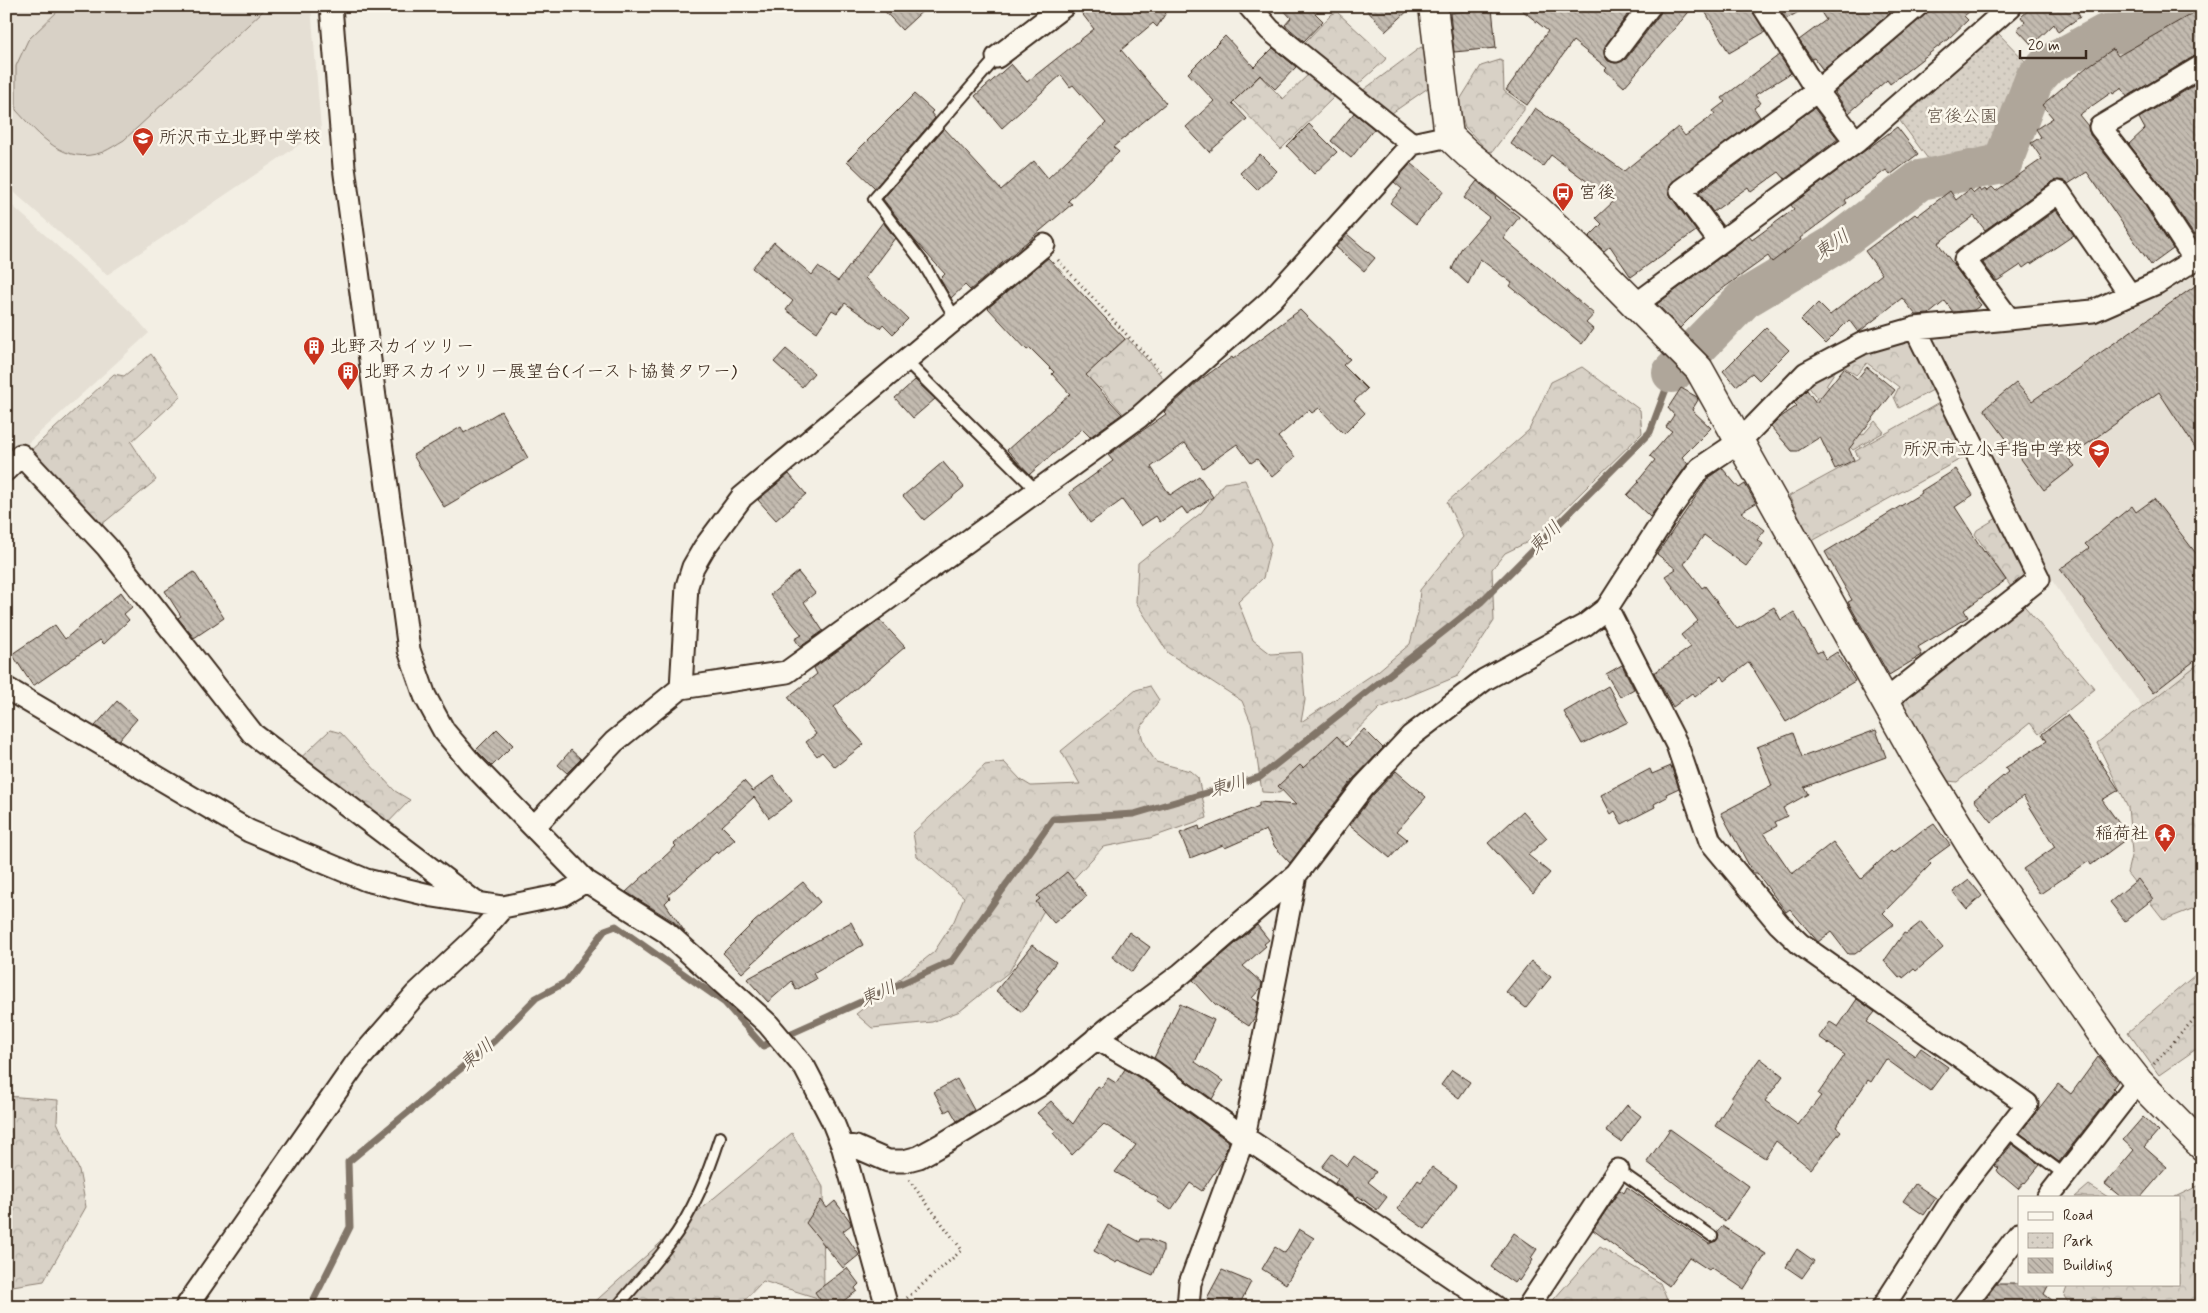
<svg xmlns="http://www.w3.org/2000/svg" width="2208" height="1313" font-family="Mynerve,'Klee One',sans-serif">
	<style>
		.built { fill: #e5dfd4 }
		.forest { fill: url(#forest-crowns); stroke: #8a7e72 }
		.park { fill: url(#park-dots); stroke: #8a7e72 }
		.pitch { fill: #d8d1c6; stroke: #8a7e72 }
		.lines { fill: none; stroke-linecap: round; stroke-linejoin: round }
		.stream { stroke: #817468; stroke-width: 7 }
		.river { stroke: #afa69a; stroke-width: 40 }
		.building { fill: url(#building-back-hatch); stroke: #3b2a1e }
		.lane-casing { stroke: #3b2a1e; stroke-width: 14 }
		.street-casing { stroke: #3b2a1e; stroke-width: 25 }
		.secondary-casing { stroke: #3b2a1e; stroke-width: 31 }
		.path { stroke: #3b2a1e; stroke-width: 3; stroke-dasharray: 1 4; stroke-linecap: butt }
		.lane { stroke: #fbf7ec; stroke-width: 10 }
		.street { stroke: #fbf7ec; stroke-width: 21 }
		.secondary { stroke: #fbf7ec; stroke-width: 28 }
		.labels { text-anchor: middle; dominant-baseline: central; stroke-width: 5; stroke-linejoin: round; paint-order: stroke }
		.park-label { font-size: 18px; fill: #625448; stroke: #fbf7ec }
		.poi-label { font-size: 18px; fill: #3b2a1e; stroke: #fbf7ec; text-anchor: start }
		.water-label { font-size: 19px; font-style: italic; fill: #645549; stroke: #fbf7ec }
	</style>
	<defs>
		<pattern id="forest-crowns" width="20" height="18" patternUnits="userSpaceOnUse" patternTransform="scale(1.25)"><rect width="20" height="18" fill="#d8d1c6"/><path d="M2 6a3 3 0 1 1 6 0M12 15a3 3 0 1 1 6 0" fill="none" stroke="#bab4aa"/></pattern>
		<pattern id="park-dots" width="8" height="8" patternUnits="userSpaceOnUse" patternTransform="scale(1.25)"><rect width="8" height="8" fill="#d8d1c6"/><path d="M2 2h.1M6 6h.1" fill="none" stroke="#bab4aa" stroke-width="1.8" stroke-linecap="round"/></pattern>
		<pattern id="building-back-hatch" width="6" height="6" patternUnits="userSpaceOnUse" patternTransform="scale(1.25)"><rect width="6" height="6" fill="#c3bbb0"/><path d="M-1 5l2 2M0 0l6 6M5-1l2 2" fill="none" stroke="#a0988f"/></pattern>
	</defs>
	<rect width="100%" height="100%" fill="#f3efe4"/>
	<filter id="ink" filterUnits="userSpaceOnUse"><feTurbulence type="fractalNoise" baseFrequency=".02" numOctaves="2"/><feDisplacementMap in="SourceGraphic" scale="10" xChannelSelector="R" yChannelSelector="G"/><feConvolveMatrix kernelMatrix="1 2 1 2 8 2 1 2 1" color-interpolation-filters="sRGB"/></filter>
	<g filter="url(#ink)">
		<path class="built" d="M6,6H311L321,130L107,275L6,185Z
			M6,200L131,312L149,333L6,463Z
			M2202,261V678L2149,717L2053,582L1940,355L1935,341L1949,334L2097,320L2191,277Z"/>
		<path class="forest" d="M1337,12L1386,57L1385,60L1354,88L1304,46V43L1332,14Z
			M1421,47L1427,51L1428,88L1389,115L1362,91Z
			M1500,60L1503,62L1504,91L1524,106V110L1492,152L1488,151L1465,127L1458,103L1481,66Z
			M1312,71L1336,95L1281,149L1234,101L1260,76L1283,99Z
			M1909,336L1935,387L1933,390L1899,408L1894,397L1899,387L1867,363L1856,375L1840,364L1826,385L1839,397L1860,434L1863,435L1875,421L1884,432L1853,450L1809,405L1817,398L1806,383L1864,348Z
			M1127,338L1166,381L1126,417L1100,387L1081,403L1069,390Z
			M151,354L181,396L131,442L156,480L101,525L29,452L114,374L124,376Z
			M1582,367L1640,410L1642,433L1534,539L1505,553L1492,569L1494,621L1458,676L1380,708L1347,740L1324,755L1297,781L1279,793L1262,792L1252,725L1242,701L1168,653L1136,602L1138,563L1201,513L1224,483L1245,480L1271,544L1263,578L1238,602L1253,640L1271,654L1301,652L1305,700L1301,722L1378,671L1410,644L1418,613L1420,590L1463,537L1447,502L1529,430L1551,382Z
			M1939,403L1944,405L1966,456L1814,540L1810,538L1789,496L1859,458L1855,451Z
			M1997,518L2001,519L2029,575L2014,587H2011L1975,534L1977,530Z
			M2020,601L2095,689L2039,734L2030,723L1957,782L1948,781L1904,705L1905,695Z
			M2202,661V905L2164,920L2127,873L2132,852L2128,807L2097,743Z
			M1150,686L1159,700L1140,729L1144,744L1156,762L1190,771L1198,778L1207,818L1150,838L1103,847L1043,912L1009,972L960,1011L932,1022L872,1028L856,1014L934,952L954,921L964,897L917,856L913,833L985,765L1004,762L1021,780L1031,786L1080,784L1061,751L1136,690Z
			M330,730L341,733L395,791L410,800L379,832L291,767Z
			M2202,969V1045L2159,1075L2128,1032Z
			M6,1096L58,1100L57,1122L79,1170L86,1207L44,1281L6,1287Z
			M792,1133L823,1187L824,1300L763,1281L738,1307H589L667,1237Z
			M2202,1184V1298L2199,1307H2071L2064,1296L2068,1284H2179V1197H2175Z
			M2089,1185L2108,1197H2075Z
			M1600,1247L1660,1283L1670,1307H1547Z"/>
		<path class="park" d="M1997,32L2031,67V70L1989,148L1934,167L1900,121Z"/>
		<path class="pitch" d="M63,6H265L262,12L124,140C117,144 110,149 103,152C64,166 40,136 16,110V66L28,40Z"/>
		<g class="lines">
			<path class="stream" d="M310,1307L350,1227L348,1162L494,1041L536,998L566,982L605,930L616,926L725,1003L763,1046L952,961L1053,819L1134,814L1260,777L1481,602L1650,432L1672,373"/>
			<path class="river" d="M1672,373L1744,299L1833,246L1920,180L2002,164L2034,80L2048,65L2105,34L2126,33L2172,6"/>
		</g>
		<path class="building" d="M880,6H928L902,30Z
			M1076,6H1173L1167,11L1157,27L1153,23L1121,50L1166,103L1113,147L1119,152L1068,201L1072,204L970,290L965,285L951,298L940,279L945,274L916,242L883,199L944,128L1001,190L1034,161L1048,178L1106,123L1073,85L1070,87L1061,75L1002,128L975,96L1011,64L1027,82L1094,29Z
			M1280,6H1308L1323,21L1304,41L1285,25L1291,18Z
			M1363,6H1413L1386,31Z
			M1517,6H1633L1604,49V55L1608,61L1615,63L1626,59L1660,14L1663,6H1694L1624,87L1605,70L1607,68L1573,41L1527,105L1506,90L1548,31Z
			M1702,6H1751L1765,32L1729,53Z
			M1778,6H1809L1786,19Z
			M1817,6H1885L1890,13L1823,70L1814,58L1812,59L1799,40L1826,20Z
			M1935,6H1976L1964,16L1968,20L1948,39L1890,84L1887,80L1849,113L1835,93L1836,91Z
			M2033,6H2074L2080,17L2058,32L2054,24L2032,45L2017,29L2025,22L2021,17Z
			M1492,8L1496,48L1454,52L1450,13Z
			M2202,8V54L2196,55L2127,97L2122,88L2113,94L2112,92L2079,115L2088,126L2090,135L2140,198L2173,249L2151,265L2087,172L2068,184L2058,180L2052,182L1985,230L1974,216L1938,243L1976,296L1974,297L1981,305L1974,310L1953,312L1945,301L1929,314L1916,315L1902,298L1860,331L1858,332L1849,320L1825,344L1801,320L1818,303L1830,315L1882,274L1865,251L1915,214L1917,216L1950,191L1956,200L1970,189L1974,193L1979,189L1981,192L1985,189L1986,191L1992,187L1996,191L2042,159L2031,143L2041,137L2036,129L2053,118L2042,105L2087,67L2113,49L2118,56Z
			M1225,36L1254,67L1273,48L1296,67L1275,89L1260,75L1232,103L1247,119L1209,152L1186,127L1214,101L1188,73Z
			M1779,55L1791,73L1755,95L1761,103L1754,108L1760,117L1670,185L1669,191L1671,197L1696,231L1631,277L1610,246L1604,251L1589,237L1602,224L1596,218L1614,201L1551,155L1543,166L1511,144L1535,108L1624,171L1678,127L1685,136L1715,114L1713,111L1725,102L1722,98Z
			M2202,81V230L2194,235L2160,184L2129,144L2145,129L2139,118Z
			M914,94L933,111L931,113L935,118L875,188L847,161Z
			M1814,108L1838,139L1785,179L1779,172L1751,192L1748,187L1713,212L1699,193Z
			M1354,113L1374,129L1351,158L1331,141Z
			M1309,124L1337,152L1314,174L1287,146Z
			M1897,127L1918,154L1890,175L1886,170L1845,200L1847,203L1800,238L1801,240L1772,262L1768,256L1711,297L1680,328L1657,304L1749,236L1752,240L1794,209L1791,205Z
			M1260,154L1277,171L1257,190L1240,173Z
			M1411,163L1444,191L1416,224L1390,203L1402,189L1394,182Z
			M1477,181L1496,197L1495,198L1519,217L1503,238L1594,314L1586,323L1593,329L1582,344L1510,286L1512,283L1480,259L1468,284L1452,269L1461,249L1489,217L1464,198Z
			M2056,210L2074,235L2031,264L2030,263L2023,268L2021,265L1997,281L1983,263Z
			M883,222L895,238L865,278L908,319L893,334L883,324L880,328L845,303L837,313L832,310L817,332L786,310L793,301L752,268L774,242L812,275L818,267L838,281Z
			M1347,234L1375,258L1364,271L1336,247Z
			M1048,258L1125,339L1086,375L1122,414L1090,437L1082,429L1030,474L1007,450L1070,394L1052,374L1054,372L1030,348L1027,350L988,308Z
			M2202,281V368L2193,375L2202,389V458L2159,392L2068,458L2075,466L2044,490L1984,409L2016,383L2032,401Z
			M1300,310L1350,359L1343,365L1367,389L1354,401L1365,413L1344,434L1319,408L1312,413L1309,410L1278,437L1295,457L1272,477L1257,459L1251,463L1237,444L1203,468L1185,443L1151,467L1170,495L1199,476L1213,497L1187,514L1182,507L1160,522L1156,516L1141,526L1122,500L1090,523L1069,493L1113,461L1108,455L1166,414L1164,412L1200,380L1232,357L1233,359Z
			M1766,328L1789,350L1759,380L1752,373L1736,386L1723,371Z
			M786,349L814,373L802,387L774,362Z
			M1867,367L1895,390L1849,449L1854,460L1835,469L1820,437L1798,451H1792L1771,427L1781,417L1797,406L1794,403L1807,390L1816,403L1844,368L1857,379Z
			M915,380L935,399L913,418L895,398Z
			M1681,388L1697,397L1698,400L1692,410L1711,428L1682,457L1687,463L1689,462L1650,517L1627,495L1639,482L1638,481L1655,460L1650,456L1672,431L1666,427L1674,415L1668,408Z
			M501,411L528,458L444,507L413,455L461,427L464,433Z
			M943,462L964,487L924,520L903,496Z
			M1722,468L1739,488L1745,484L1756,503L1741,512L1765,530L1757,540L1763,544L1746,566L1704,535L1684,564L1702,588L1705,586L1737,629L1774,607L1781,620L1794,612L1817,653L1821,651L1826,659L1837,652L1855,681L1786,722L1749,662L1725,681L1722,676L1695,697L1692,693L1673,707L1654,673L1691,647L1681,635L1698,621L1665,576L1676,569L1657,554L1709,477Z
			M1956,469L1973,495L1955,507L1984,552L1985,551L2006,580L1964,610L1968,617L1918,647L1922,655L1889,675L1848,602L1852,600L1825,552L1922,493L1921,491Z
			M789,474L806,494L776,520L758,500Z
			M2154,499L2202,561V655L2153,693L2060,569L2089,548L2085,544L2132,506L2136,512Z
			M194,572L224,618L194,638L178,618L181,616L165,591Z
			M798,572L815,593L804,602L823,631L800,647L795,639L802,635L770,595Z
			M121,592L132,607L124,614L129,620L104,644L100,640L33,686L12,654L55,625L65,639Z
			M880,620L905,647L834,707L838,715L864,744L835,767L822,752L817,756L806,742L816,734L788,697L817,674L814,668Z
			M1622,665L1634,689L1620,697L1606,674Z
			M1608,686L1628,722L1582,744L1564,712Z
			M117,701L137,719L119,740L95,726Z
			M2067,715L2086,740L2119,790L2102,800L2129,837L2091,865L2089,861L2040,894L2023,869L2055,847L2023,796L1992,822L1974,800L2008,772L2005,768L2047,741L2042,734Z
			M497,729L513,745L492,766L476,750Z
			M1364,729L1383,748L1353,779L1290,863L1275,847L1266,830L1225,848L1223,845L1190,858L1180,833L1199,826L1200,830L1259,806V802L1296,805L1278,786L1300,765L1303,768L1337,736L1347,747Z
			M1876,730L1886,757L1804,787L1808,794L1783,808L1787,816L1775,822L1777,826L1764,833L1792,874L1833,842L1861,879L1891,851L1893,853L1924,829L1925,830L1934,824L1950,845L1928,861L1931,864L1883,913L1894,924L1855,954H1848L1831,932L1818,942L1790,909L1786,912L1757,873H1753L1721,813L1772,786L1757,747L1793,733L1802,757Z
			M571,750L581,759L567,773L558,765Z
			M1671,766L1679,788L1666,794L1667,797L1654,804L1655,807L1622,824L1615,811L1611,814L1601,795L1650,769L1652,774Z
			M1396,771L1426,797L1397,831L1407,839L1390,858L1350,825L1373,795Z
			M773,776L792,801L769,818L754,797L722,826L735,839L718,854L716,852L668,895L670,898L665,903L685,932L673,921L626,892L676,846L674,844L744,781L753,791Z
			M1523,811L1547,838L1528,855L1550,873L1533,893L1488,843Z
			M1067,872L1087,896L1054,923L1036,902L1040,899L1037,896Z
			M2138,879L2153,899L2125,921L2110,902Z
			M1969,880L1982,896L1967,909L1953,892Z
			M803,882L820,902L742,973L723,953L755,921Z
			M851,922L863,945L813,973L816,979L796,990L792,981L768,1002L747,979Z
			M1921,922L1943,948L1916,971L1914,969L1903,978L1902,976L1899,978L1884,961L1904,933L1906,934Z
			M1257,925L1269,940L1264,944L1266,946L1243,966L1262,983L1261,988L1252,998L1258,1002L1255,1017L1249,1026L1215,1004L1193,980Z
			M1129,932L1150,947L1132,972L1112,957Z
			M1032,945L1056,962L1036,989L1038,991L1022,1012L996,991Z
			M1531,961L1551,977L1526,1008L1506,992Z
			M1857,999L1875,1012L1867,1022L1915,1056L1921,1048L1948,1067L1930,1091L1886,1059L1871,1082L1868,1080L1836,1127L1841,1131L1811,1169L1776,1141L1765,1158L1715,1126L1732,1099L1731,1098L1760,1058L1783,1076L1765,1101L1798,1125L1821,1096L1818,1094L1845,1055L1819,1037L1830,1022L1838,1027Z
			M1180,1004L1214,1020L1195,1062L1223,1081L1212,1099L1154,1058Z
			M2098,1057L2118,1081L2113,1088L2115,1090L2059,1162L2020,1133L2058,1084L2071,1094Z
			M1125,1069L1145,1081L1229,1142L1222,1161L1202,1191L1190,1183L1171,1210L1157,1201L1158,1198L1115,1172L1136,1145L1104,1124L1072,1155L1053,1133L1056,1131L1037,1113L1051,1101L1073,1124L1098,1086L1101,1088L1108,1078L1116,1083Z
			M1452,1070L1470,1082L1459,1098L1441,1085Z
			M957,1079L974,1110L957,1121L950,1109L945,1112L934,1092Z
			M1627,1105L1641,1116L1621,1142L1606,1131Z
			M2143,1117L2158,1131L2144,1147L2167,1167L2141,1197H2121L2105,1184L2134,1150L2123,1140Z
			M1670,1129L1749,1186L1725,1222L1647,1162Z
			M2012,1144L2040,1165L2025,1183L2024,1182L2018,1189L1999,1173L1997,1170L1999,1168L1995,1166Z
			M1332,1154L1347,1166L1354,1156L1376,1172L1368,1182L1387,1197L1377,1210L1358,1196L1357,1198L1335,1183L1338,1179L1322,1167Z
			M1432,1167L1457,1185L1425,1229L1397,1209L1418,1180L1421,1182Z
			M1915,1184L1936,1198L1924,1215L1903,1201Z
			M1627,1187L1709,1244L1717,1240L1719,1236L1717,1232L1722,1226L1766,1254L1744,1289L1711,1267L1709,1270L1689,1257L1669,1286L1593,1230L1620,1190L1624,1193Z
			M821,1200L827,1208L835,1201L850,1221L851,1225L843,1231L859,1255L843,1268L806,1223Z
			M1108,1225L1140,1242L1141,1239H1148L1163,1245V1252L1153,1275L1118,1260L1116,1263L1094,1251Z
			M1299,1229L1314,1238L1286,1284L1262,1269L1275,1247L1285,1253Z
			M1514,1233L1537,1249L1531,1258L1533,1260L1519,1281L1517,1279L1514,1283L1491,1267Z
			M1797,1249L1814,1261L1802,1278L1786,1267Z
			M847,1268L859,1284L855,1288L857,1291L835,1307H825L815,1292Z
			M1222,1270L1251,1282L1238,1307H1223L1207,1298Z
			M1996,1284H2049L2044,1294L2061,1307H1979Z"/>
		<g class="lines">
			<g class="lane-casing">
				<path id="lane" d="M955,318L923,263L874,199L997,57
					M905,360L1038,492
					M2006,1131L2065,1175
					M1618,1170L1712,1236
					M617,1307C634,1286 653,1266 669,1244C693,1213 708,1174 720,1137"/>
			</g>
			<g class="street-casing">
				<path id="street" d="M331,6L344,167L409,650L425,696L444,731L471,763L586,881L666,932L768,1024L805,1068L832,1120L842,1145L887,1307
					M1249,6L1270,30L1412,144
					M1763,6L1817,91L1856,142
					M1616,51L1650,6
					M997,57L1064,6
					M1719,241L1681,190L1817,91L1917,6
					M2195,260L2150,191L2100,127L2202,66
					M1635,305L1856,142L2011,6
					M2009,319L1965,260L2059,192L2130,295
					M6,470L21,455L107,547L253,734L475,902
					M1607,608L1677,745L1710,841L1779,924L1800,944L2027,1104L1954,1197L1883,1307
					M6,688L249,831L366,880L433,896L503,907L562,895L586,881
					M681,688L687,586L693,567L704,548L742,497L1044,245
					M1885,701L2039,579L1915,328
					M534,827L614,742L681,688L787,672L1139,417L1271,300L1412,144L1449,136
					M1096,1038L1152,1071L1244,1137L1496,1307
					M842,1145L856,1147L888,1161H904L919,1157L946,1142L1040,1085L1115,1023L1181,974L1296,875
					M2048,1197L2138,1081
					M186,1307L356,1063L416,994L479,935L503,907
					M1188,1307L1190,1283L1244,1137L1296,875L1363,787L1411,736L1484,680L1585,625L1607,608L1671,508L1700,468L1740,441L1806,373L1863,343L1915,328L2093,311L2157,283L2202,255
					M1528,1307L1618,1170
					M1963,1307L2019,1234"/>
			</g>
			<g class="secondary-casing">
				<path id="secondary" d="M1433,6L1449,136L1468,154L1537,209L1588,257L1699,369L1921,765L1976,854L2109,1044L2138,1081L2202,1146"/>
			</g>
			<path class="path" d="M1058,260L1160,371
				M2154,1064L2202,1010
				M907,1298L962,1250L909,1180"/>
			<use href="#lane" class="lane"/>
			<use href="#street" class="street"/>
			<use href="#secondary" class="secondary"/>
		</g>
	</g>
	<defs>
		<g id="school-pin" transform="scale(1.125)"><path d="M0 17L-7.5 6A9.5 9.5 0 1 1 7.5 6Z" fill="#c8321e" stroke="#fbf7ec"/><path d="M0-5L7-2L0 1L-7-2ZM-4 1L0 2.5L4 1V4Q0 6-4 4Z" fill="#fff"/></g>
		<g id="bus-pin" transform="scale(1.125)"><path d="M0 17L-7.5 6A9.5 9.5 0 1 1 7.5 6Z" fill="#c8321e" stroke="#fbf7ec"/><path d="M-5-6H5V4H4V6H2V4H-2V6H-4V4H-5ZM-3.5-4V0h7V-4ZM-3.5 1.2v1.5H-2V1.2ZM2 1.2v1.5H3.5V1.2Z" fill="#fff"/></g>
		<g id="building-pin" transform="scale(1.125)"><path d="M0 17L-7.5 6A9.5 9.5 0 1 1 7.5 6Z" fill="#c8321e" stroke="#fbf7ec"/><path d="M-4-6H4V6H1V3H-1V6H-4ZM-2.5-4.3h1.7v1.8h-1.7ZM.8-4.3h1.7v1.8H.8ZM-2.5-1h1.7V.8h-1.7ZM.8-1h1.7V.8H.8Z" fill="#fff"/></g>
		<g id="temple-pin" transform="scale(1.125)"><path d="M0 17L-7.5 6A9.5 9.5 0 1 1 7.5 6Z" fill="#c8321e" stroke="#fbf7ec"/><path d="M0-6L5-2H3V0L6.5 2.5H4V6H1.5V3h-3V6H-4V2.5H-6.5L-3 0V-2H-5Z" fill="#fff"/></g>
	</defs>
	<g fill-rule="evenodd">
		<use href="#school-pin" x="143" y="138"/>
		<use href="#bus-pin" x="1563" y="193"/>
		<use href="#building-pin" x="314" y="347"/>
		<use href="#building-pin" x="348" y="372"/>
		<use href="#school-pin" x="2099" y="450"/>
		<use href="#temple-pin" x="2165" y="834"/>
	</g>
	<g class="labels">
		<g class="park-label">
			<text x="1962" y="117">宮後公園</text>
		</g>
		<g class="poi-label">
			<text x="159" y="138">所沢市立北野中学校</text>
			<text x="1579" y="193">宮後</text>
			<text x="330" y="347">北野スカイツリー</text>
			<text x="364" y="372">北野スカイツリー展望台(イースト協賛タワー)</text>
			<text x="2083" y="450" text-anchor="end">所沢市立小手指中学校</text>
			<text x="2149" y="834" text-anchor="end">稲荷社</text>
		</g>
		<g class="water-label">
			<text transform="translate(1832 245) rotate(-34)">東川</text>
			<text transform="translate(1545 538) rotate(-45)">東川</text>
			<text transform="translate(1228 786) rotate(-16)">東川</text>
			<text transform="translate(878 994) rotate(-24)">東川</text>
			<text transform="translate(477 1055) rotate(-40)">東川</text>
		</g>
	</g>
	<rect width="2208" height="1313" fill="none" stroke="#fbf7ec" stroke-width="25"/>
	<rect x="12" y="12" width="2183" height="1288" fill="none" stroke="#3b2a1e" stroke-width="2" filter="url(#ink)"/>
	<rect x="2018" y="1196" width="162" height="90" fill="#fbf7ec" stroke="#aea59a"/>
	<rect x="2028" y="1212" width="25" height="8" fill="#fbf7ec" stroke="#aea59a"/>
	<text x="2063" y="1220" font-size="15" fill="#3b2a1e">Road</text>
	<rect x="2028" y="1233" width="25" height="15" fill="url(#park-dots)" stroke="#aea59a"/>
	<text x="2063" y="1246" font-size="15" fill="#3b2a1e">Park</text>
	<rect x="2028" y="1258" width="25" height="15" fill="url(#building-back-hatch)" stroke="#aea59a"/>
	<text x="2063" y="1270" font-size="15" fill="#3b2a1e">Building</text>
	<path d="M2020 50v8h66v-8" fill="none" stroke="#3b2a1e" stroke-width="2.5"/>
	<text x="2028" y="50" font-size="15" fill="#3b2a1e" stroke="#fbf7ec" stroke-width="4" paint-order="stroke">20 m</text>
</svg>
